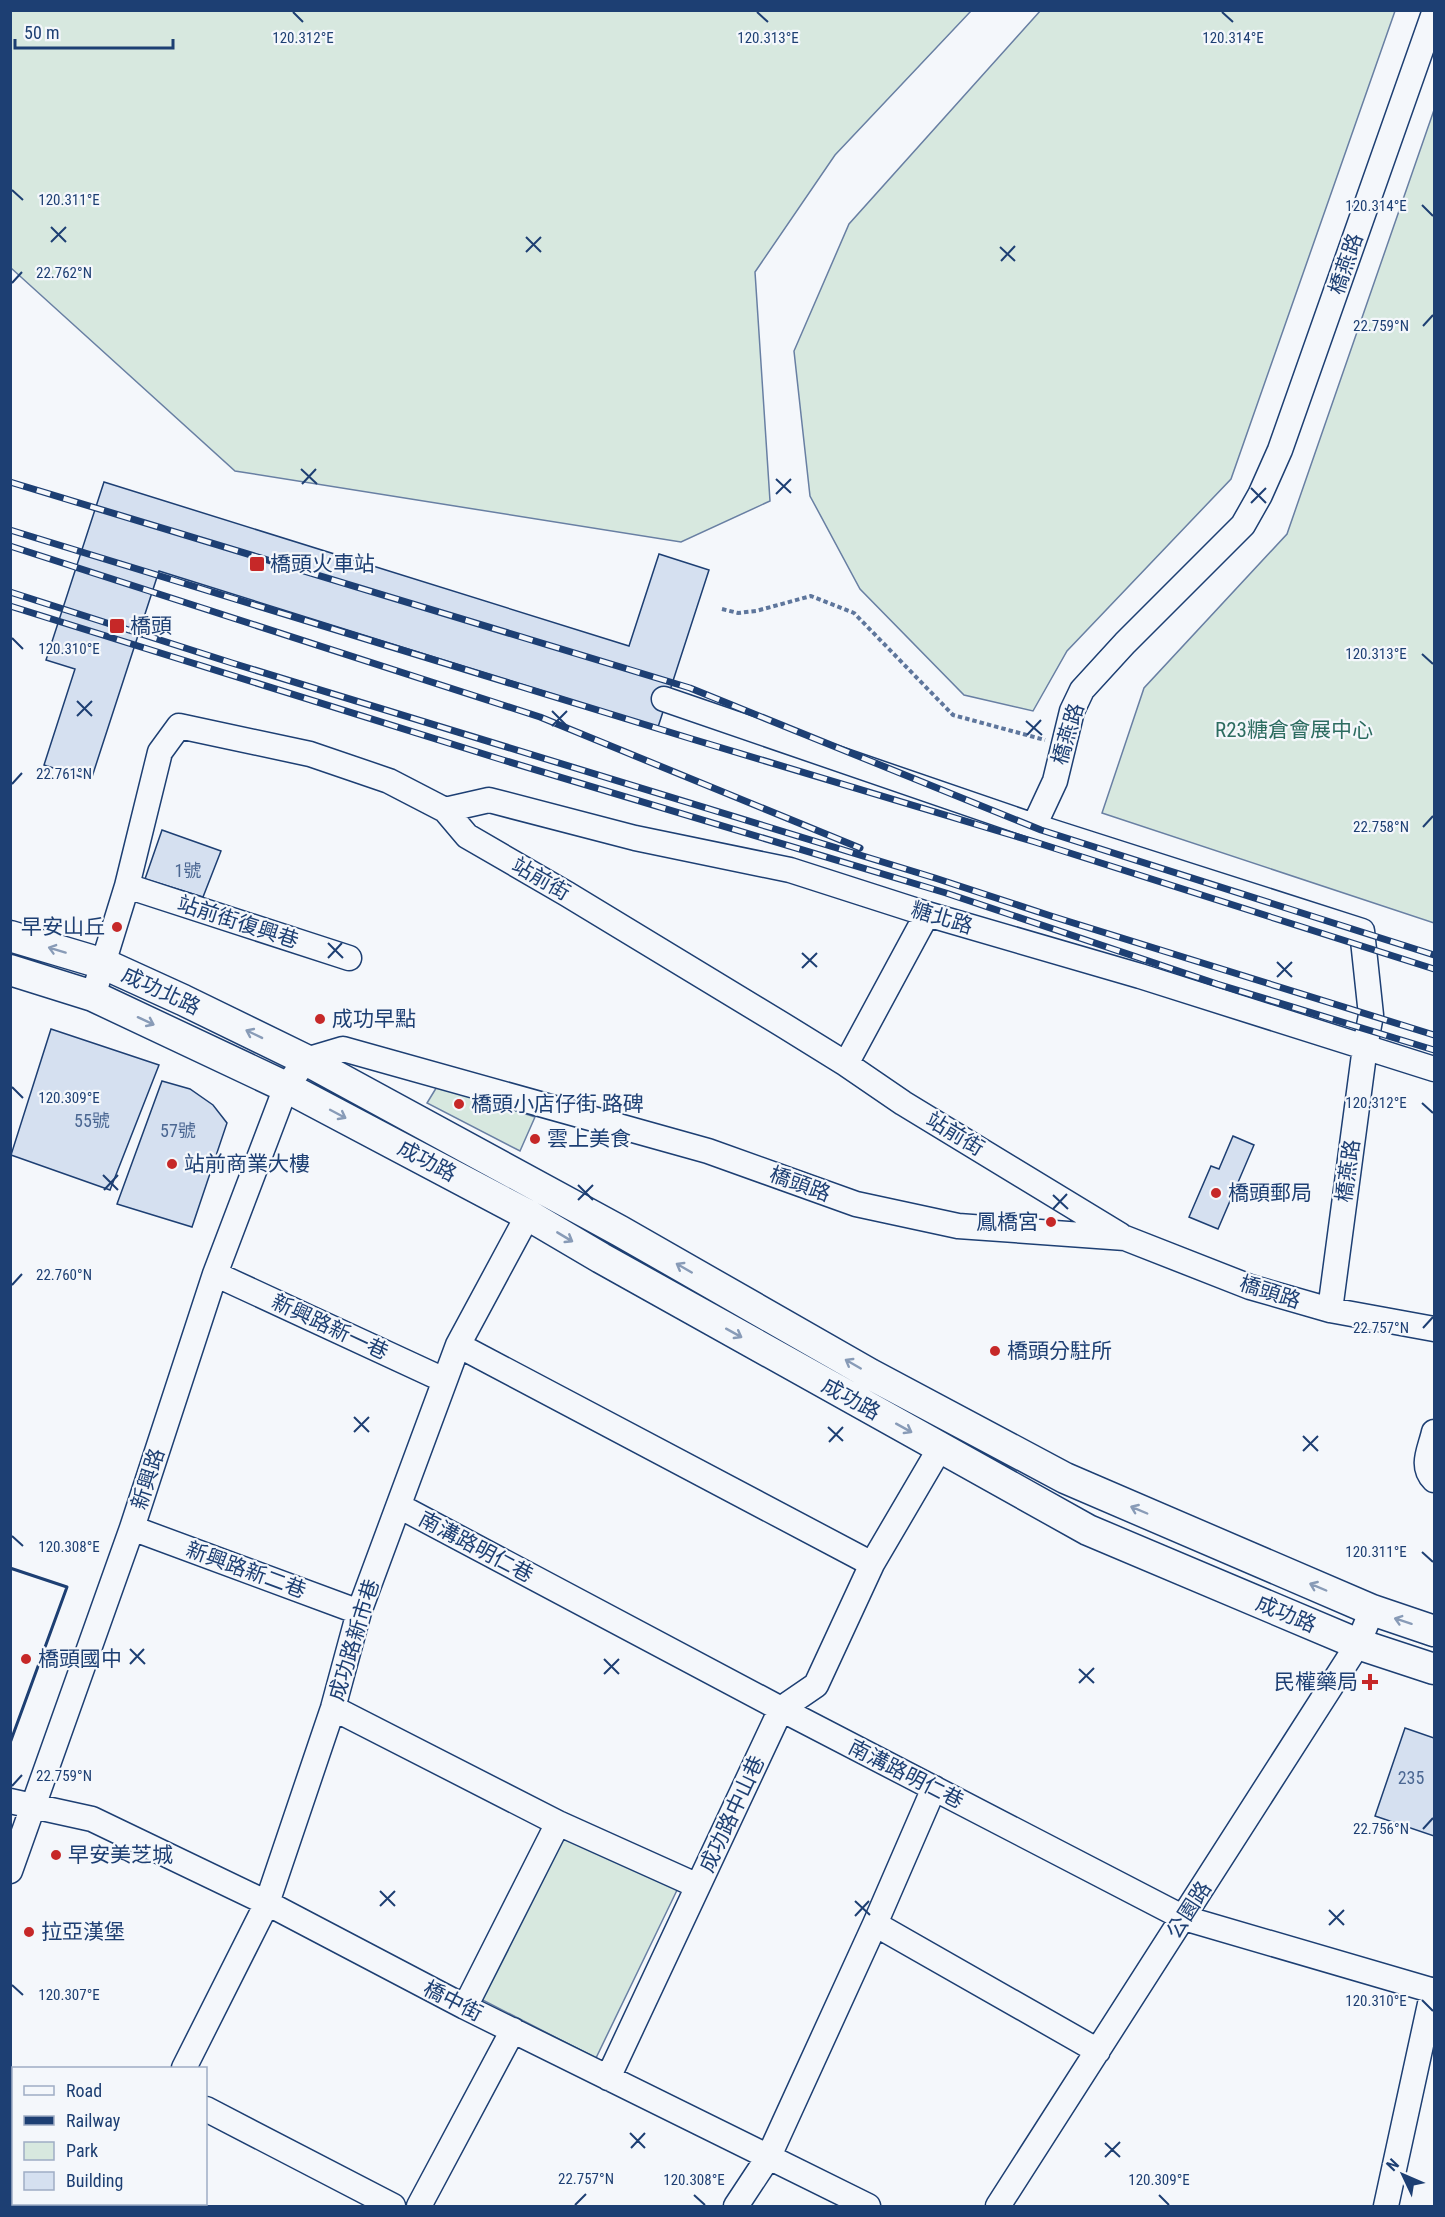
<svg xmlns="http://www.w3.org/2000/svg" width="1445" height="2217" font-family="'Roboto Condensed','Noto Sans TC',sans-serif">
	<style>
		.green { fill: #d7e8df; stroke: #687fa3; stroke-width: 1.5 }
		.building { fill: #d5e0f0; stroke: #1d3f73; stroke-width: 1.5 }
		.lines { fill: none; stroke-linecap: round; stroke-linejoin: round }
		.minor-casing { stroke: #1d3f73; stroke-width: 27 }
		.major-casing { stroke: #1d3f73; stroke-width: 33 }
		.path { stroke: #5e769c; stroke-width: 4; stroke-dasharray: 4.5 3; stroke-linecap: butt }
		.minor { stroke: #f4f7fb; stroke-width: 24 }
		.major { stroke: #f4f7fb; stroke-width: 30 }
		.rail-casing { stroke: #1d3f73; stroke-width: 7 }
		.rail { stroke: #f4f7fb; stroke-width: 4.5; stroke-dasharray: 14; stroke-linecap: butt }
		.wall { stroke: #1d3f73; stroke-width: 3 }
		.oneway { stroke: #889bb7 }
		.ticks { fill: none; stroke: #1d3f73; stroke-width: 2 }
		.poi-dot { fill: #c62828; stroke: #f4f7fb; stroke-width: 2 }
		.labels { text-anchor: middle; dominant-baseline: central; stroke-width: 4.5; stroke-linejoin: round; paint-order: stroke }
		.number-label { font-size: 18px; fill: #4b6792 }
		.street-label { font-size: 21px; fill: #1d3f73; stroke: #f4f7fb }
		.poi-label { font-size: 21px; fill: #1d3f73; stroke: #f4f7fb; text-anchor: start }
		.park-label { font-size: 21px; fill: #2c6c60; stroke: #f4f7fb }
		.ticks-label { font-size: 15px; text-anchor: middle; fill: #1d3f73; stroke: #f4f7fb; stroke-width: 4.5; stroke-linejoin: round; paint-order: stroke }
	</style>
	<rect width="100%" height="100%" fill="#f4f7fb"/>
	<path class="green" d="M11,10H971V11L835,155L755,272L770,501L681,542L235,471L11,268Z
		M1041,10L1395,11L1231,479L1067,651L1033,711L964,695L860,589L810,496L794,351L849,224Z
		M1434,110V923L1102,813L1144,688L1287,534Z
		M438,1085L535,1117L520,1151L427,1103Z
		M549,1827L680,1884L596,2058L471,1994Z"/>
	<path class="building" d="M104,482L629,646L659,554L709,570L658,727L159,571L91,780L44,765L75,669L46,660Z
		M162,830L221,851L203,897L145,879Z
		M51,1029L159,1065L110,1190L11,1155Z
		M162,1081L190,1089L213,1105L227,1123L192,1227L117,1204Z
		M1233,1136L1254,1145L1218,1229L1189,1217L1211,1166L1219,1169Z
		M1405,1728L1434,1738V1836L1375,1816Z"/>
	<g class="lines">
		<g class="minor-casing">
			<path id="minor" d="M664,699L1034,826
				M445,810L489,800L635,838L790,870L927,914L1140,976L1434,1069
				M127,886L349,958
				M93,996L127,886L160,752L179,726L310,754L389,781L445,810L467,836L567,894L783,1025L846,1064L903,1103L1120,1235
				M846,1064L927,914
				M215,1274L444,1380
				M1330,1310L1365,1047L1371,1015L1362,931L1034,826L1055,781L1072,711L1082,690L1125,643L1243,525L1260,495L1280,450L1434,13
				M458,1345L872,1564
				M1434,1432C1430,1450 1420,1466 1434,1480
				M399,1506L781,1709L1184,1918L1434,1991
				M132,1528L359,1612
				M333,1708L558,1823L698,1886
				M10,1801L92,1819L267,1903L465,2007L868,2206
				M10,1871L132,1528L215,1274L286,1087L306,1060L343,1049L708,1151L856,1204L958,1226L1125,1238L1250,1287L1330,1310L1434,1329
				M875,1924L1098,2051
				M465,2007L558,1823
				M184,2068L267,1903L333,1708L359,1612L458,1345L528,1215
				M608,2078L781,1709L816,1685L872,1564L940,1448
				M206,2109L393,2206
				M108,2206L110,2204
				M419,2206L513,2030
				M736,2206L769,2156L875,1924L934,1788
				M998,2206L1358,1644L1372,1610
				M1386,2206L1433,1990"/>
		</g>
		<g class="major-casing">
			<path id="major" d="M10,936L104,964L183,1000L306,1060L620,1231L870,1374L1065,1478L1372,1610L1434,1631
				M10,970L93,996L286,1087L528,1215L601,1258L1088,1530L1358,1644L1434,1669"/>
		</g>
		<path class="path" d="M722,609L738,613L756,611L811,596L854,613L953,715L1045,740"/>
		<use href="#minor" class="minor"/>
		<use href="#major" class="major"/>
		<g class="rail-casing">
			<path id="rail" d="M10,482L690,688L1041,830L1434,955
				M10,530L692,739L1035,842L1434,969
				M10,546L540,717L860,848
				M10,592L232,663L935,878L1051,916L1434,1035
				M10,606L503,760L946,893L1217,984L1434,1050"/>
		</g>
		<use href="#rail" class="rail"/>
		<path class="wall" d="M10,1568L67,1587L10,1743"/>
	</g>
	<defs><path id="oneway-shaft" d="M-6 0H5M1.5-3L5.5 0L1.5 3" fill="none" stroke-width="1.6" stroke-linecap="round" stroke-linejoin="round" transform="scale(1.5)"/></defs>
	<g class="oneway">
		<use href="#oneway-shaft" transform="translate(57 950) rotate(-163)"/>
		<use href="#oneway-shaft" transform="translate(146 1021) rotate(25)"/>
		<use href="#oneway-shaft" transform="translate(254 1034) rotate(-154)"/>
		<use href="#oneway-shaft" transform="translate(338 1114) rotate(28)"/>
		<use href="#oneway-shaft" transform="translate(565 1237) rotate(31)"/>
		<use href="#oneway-shaft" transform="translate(684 1268) rotate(-150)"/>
		<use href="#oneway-shaft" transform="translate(734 1333) rotate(29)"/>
		<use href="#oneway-shaft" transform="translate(853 1364) rotate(-150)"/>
		<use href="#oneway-shaft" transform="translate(904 1428) rotate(29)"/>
		<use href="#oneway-shaft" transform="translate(1139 1510) rotate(-157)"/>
		<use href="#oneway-shaft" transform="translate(1318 1587) rotate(-157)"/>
		<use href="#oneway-shaft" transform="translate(1403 1621) rotate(-162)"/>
	</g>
	<path class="ticks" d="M293,12L303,22M757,12L768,22M1222,12L1233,22M12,190L23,200M1422,205L1433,216M51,227L66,242M526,237L541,252M51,242L66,227M1000,247L1015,261M526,252L541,237M1001,261L1015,246M12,283L22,272M1423,326L1433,315M301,469L317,484M776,479L791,493M302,484L316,469M1251,488L1266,503M776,494L791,479M1251,503L1266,488M12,638L23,649M1422,654L1433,664M77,701L92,716M552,711L567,726M77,716L92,701M1026,721L1042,735M552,726L567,711M1027,735L1041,720M12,784L22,773M1423,827L1433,816M328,943L343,958M802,953L817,967M328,958L342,943M1277,962L1292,977M802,968L817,953M1277,977L1292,962M12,1087L23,1098M1422,1103L1433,1113M103,1175L118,1190M578,1185L593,1200M104,1190L118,1175M1053,1195L1068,1209M578,1200L593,1185M1053,1209L1067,1194M12,1285L22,1274M1423,1328L1433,1317M354,1417L369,1432M828,1427L843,1441M354,1432L369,1417M1303,1436L1318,1451M829,1442L843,1427M1303,1451L1318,1436M12,1536L23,1546M1422,1552L1433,1562M130,1649L145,1664M604,1659L619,1674M130,1664L144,1649M1079,1669L1094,1683M604,1674L619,1659M1079,1683L1094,1668M12,1786L22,1775M1423,1829L1433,1818M380,1891L395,1906M855,1901L870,1915M380,1906L395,1891M1329,1910L1344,1925M855,1916L869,1901M1329,1925L1344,1910M12,1985L23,1995M1422,2000L1433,2011M630,2133L645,2148M1105,2143L1120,2157M631,2148L645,2133M1105,2157L1120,2142M694,2195L705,2205M1159,2195L1169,2205M575,2205L586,2194"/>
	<g class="poi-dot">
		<rect x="249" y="556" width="16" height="16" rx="3"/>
		<rect x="109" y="618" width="16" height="16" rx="3"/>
		<circle cx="117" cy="927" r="6"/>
		<circle cx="320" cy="1019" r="6"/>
		<circle cx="459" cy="1104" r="6"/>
		<circle cx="535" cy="1139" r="6"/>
		<circle cx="172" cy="1164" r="6"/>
		<circle cx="1216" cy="1193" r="6"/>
		<circle cx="1051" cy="1222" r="6"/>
		<circle cx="995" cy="1351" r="6"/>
		<circle cx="26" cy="1659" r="6"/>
		<path d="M1367 1673h6v6h6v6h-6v6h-6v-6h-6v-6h6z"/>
		<circle cx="56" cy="1855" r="6"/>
		<circle cx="29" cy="1932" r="6"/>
	</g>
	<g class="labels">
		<g class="number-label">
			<text x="188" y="870">1號</text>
			<text x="92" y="1120">55號</text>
			<text x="178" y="1130">57號</text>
			<text x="1411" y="1777">235</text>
		</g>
		<g class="street-label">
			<text transform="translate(1346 264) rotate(-71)">橋燕路</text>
			<text transform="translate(1068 734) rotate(-73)">橋燕路</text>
			<text transform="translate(541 879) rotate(30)">站前街</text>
			<text transform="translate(942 918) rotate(17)">糖北路</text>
			<text transform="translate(238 922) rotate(18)">站前街復興巷</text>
			<text transform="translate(161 991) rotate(25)">成功北路</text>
			<text transform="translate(955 1134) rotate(31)">站前街</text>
			<text transform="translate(427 1161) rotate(28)">成功路</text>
			<text transform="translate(1348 1171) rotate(-82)">橋燕路</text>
			<text transform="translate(800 1184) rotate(20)">橋頭路</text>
			<text transform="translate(1270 1292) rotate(18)">橋頭路</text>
			<text transform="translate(330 1327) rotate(25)">新興路新一巷</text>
			<text transform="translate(851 1399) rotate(29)">成功路</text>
			<text transform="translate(148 1479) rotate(-72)">新興路</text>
			<text transform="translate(476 1547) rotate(28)">南溝路明仁巷</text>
			<text transform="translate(246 1570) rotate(20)">新興路新二巷</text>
			<text transform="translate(1286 1614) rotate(23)">成功路</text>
			<text transform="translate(354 1640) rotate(-73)">成功路新市巷</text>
			<text transform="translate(906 1774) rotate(27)">南溝路明仁巷</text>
			<text transform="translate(732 1814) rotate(-65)">成功路中山巷</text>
			<text transform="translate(1189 1910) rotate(-57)">公園路</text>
			<text transform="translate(453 2001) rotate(27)">橋中街</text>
		</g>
		<g class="poi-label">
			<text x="270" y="564">橋頭火車站</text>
			<text x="130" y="626">橋頭</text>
			<text x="105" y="927" text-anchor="end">早安山丘</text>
			<text x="332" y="1019">成功早點</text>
			<text x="471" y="1104">橋頭小店仔街 路碑</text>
			<text x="547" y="1139">雲上美食</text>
			<text x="184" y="1164">站前商業大樓</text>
			<text x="1228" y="1193">橋頭郵局</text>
			<text x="1039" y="1222" text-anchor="end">鳳橋宮</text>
			<text x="1007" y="1351">橋頭分駐所</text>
			<text x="38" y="1659">橋頭國中</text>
			<text x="1358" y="1682" text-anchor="end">民權藥局</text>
			<text x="68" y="1855">早安美芝城</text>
			<text x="41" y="1932">拉亞漢堡</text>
		</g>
		<g class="park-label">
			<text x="1294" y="730">R23糖倉會展中心</text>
		</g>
	</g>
	<g class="ticks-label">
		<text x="303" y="43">120.312°E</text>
		<text x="768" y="43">120.313°E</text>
		<text x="1233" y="43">120.314°E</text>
		<text x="69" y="205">120.311°E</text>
		<text x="1376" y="211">120.314°E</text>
		<text x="64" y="278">22.762°N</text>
		<text x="1381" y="331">22.759°N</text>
		<text x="69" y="654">120.310°E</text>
		<text x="1376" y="659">120.313°E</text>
		<text x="64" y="779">22.761°N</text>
		<text x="1381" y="832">22.758°N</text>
		<text x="69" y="1103">120.309°E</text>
		<text x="1376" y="1108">120.312°E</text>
		<text x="64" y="1280">22.760°N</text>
		<text x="1381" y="1333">22.757°N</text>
		<text x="69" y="1552">120.308°E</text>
		<text x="1376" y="1557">120.311°E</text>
		<text x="64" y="1781">22.759°N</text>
		<text x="1381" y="1834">22.756°N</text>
		<text x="69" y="2000">120.307°E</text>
		<text x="1376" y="2006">120.310°E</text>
		<text x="586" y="2184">22.757°N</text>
		<text x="694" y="2185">120.308°E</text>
		<text x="1159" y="2185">120.309°E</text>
	</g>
	<rect width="1445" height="2217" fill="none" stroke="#1d3f73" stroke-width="24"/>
	<rect x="12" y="2067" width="195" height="138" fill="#f4f7fb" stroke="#9eadc5" stroke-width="1.5"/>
	<rect x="24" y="2086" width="30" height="9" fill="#f4f7fb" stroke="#9eadc5" stroke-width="1.5"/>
	<text x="66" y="2097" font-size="18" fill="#1d3f73">Road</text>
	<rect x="24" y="2116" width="30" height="9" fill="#1d3f73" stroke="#9eadc5" stroke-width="1.5"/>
	<text x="66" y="2127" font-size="18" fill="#1d3f73">Railway</text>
	<rect x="24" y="2142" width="30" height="18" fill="#d7e8df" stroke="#9eadc5" stroke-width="1.5"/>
	<text x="66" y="2157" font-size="18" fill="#1d3f73">Park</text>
	<rect x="24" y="2172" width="30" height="18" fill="#d5e0f0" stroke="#9eadc5" stroke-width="1.5"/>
	<text x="66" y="2187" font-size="18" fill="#1d3f73">Building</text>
	<g transform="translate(1403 2175) rotate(314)" stroke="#f4f7fb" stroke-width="4.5" paint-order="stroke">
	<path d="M0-4.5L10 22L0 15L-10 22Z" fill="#1d3f73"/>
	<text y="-9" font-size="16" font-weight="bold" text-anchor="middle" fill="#1d3f73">N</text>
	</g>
	<path d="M15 39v9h158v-9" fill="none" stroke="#1d3f73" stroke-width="3"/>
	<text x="24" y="39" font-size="18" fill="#1d3f73" stroke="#f4f7fb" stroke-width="4.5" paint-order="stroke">50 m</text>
</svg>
